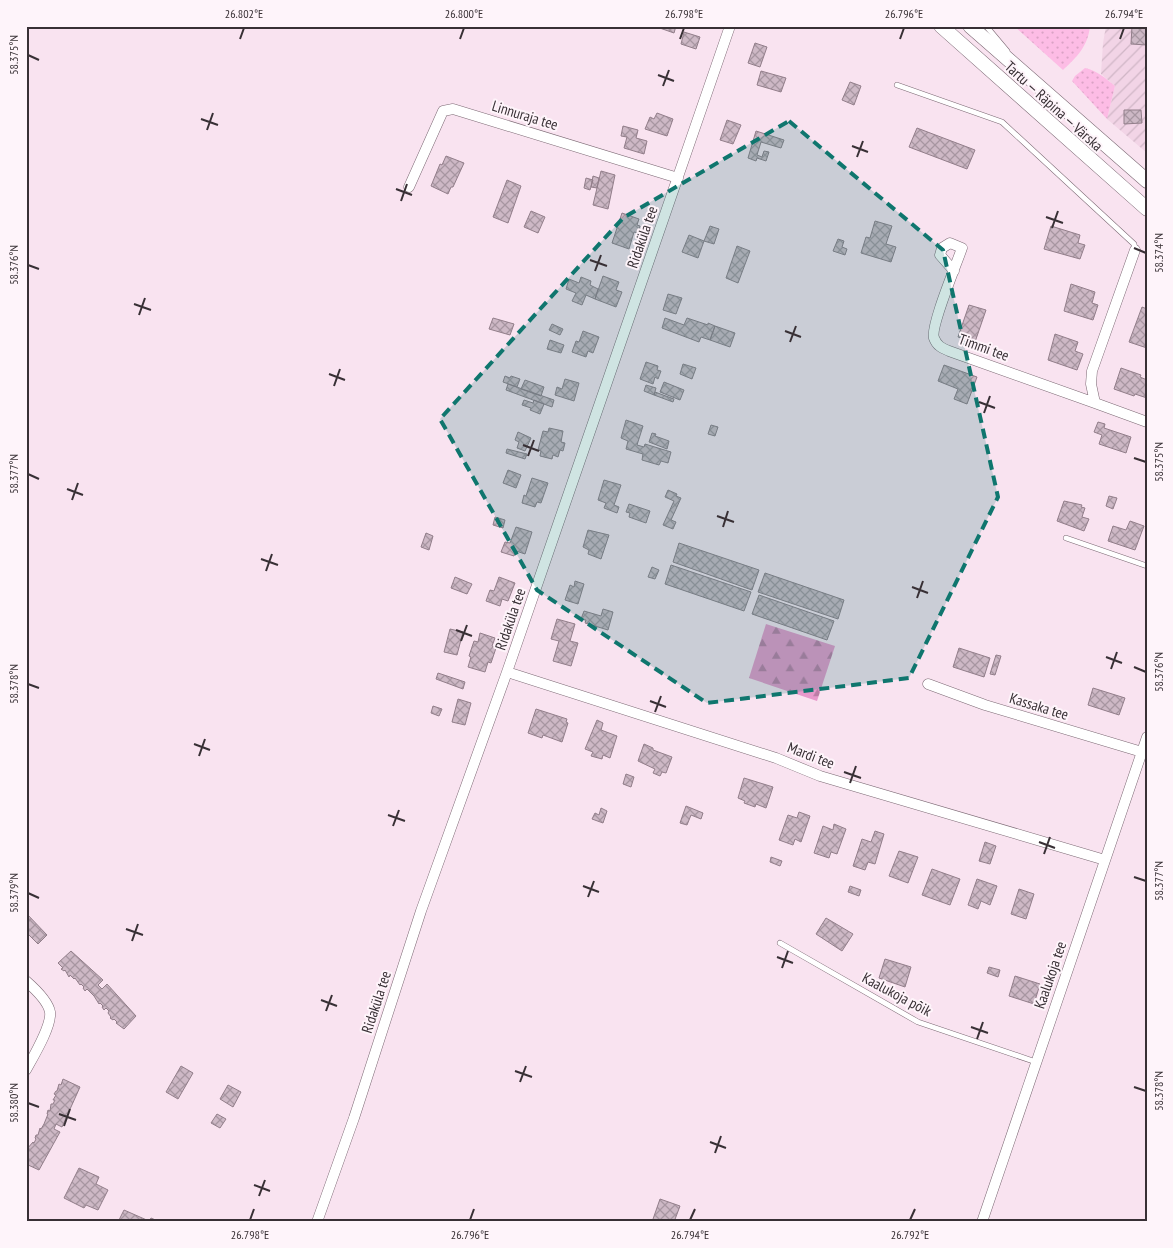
<svg xmlns="http://www.w3.org/2000/svg" width="1173" height="1248" font-family="'PT Sans Narrow',sans-serif">
	<style>
		.industrial { fill: url(#industrial-furrows) }
		.grass { fill: url(#grass-dots) }
		.forest { fill: url(#forest-firs) }
		.building { fill: url(#building-cross-hatch); stroke: #927e8a }
		.lines { fill: none; stroke-linecap: round; stroke-linejoin: round }
		.service-casing { stroke: #7c6974; stroke-width: 6 }
		.minor-casing { stroke: #7c6974; stroke-width: 11 }
		.secondary-casing { stroke: #7c6974; stroke-width: 15 }
		.service { stroke: #fff; stroke-width: 5 }
		.minor { stroke: #fff; stroke-width: 10 }
		.secondary { stroke: #fff; stroke-width: 14 }
		.marked { fill: #0f766e; fill-opacity: 0.2; stroke: #0f766e; stroke-width: 4; stroke-dasharray: 10 6; stroke-linejoin: round }
		.ticks { fill: none; stroke: #383035; stroke-width: 2 }
		.labels { text-anchor: middle; dominant-baseline: central; stroke-width: 4; stroke-linejoin: round; paint-order: stroke }
		.street-label { font-size: 15px; fill: #383035; stroke: #fef4fa }
		.neatline { fill: none; stroke: #383035; stroke-width: 2 }
		.ticks-label { font-size: 12px; text-anchor: middle; fill: #383035 }
	</style>
	<defs>
		<pattern id="industrial-furrows" width="10" height="10" patternUnits="userSpaceOnUse" patternTransform="scale(1.25)"><rect width="10" height="10" fill="#f2d4e6"/><path d="M-1 1l2-2M0 10L10 0M9 11l2-2" fill="none" stroke="#d0b6c6"/></pattern>
		<pattern id="grass-dots" width="8" height="8" patternUnits="userSpaceOnUse" patternTransform="scale(1.25)"><rect width="8" height="8" fill="#fdbce5"/><path d="M2 2h.1M6 6h.1" fill="none" stroke="#daa2c5" stroke-width="1.8" stroke-linecap="round"/></pattern>
		<pattern id="forest-firs" width="22" height="20" patternUnits="userSpaceOnUse" patternTransform="scale(1.25)"><rect width="22" height="20" fill="#e799cb"/><path d="M5 1l3.5 6h-7zM16 11l3.5 6h-7z" fill="#bc7da6"/></pattern>
		<pattern id="building-cross-hatch" width="8" height="8" patternUnits="userSpaceOnUse" patternTransform="scale(1.25)"><rect width="8" height="8" fill="#cdb8c5"/><path d="M0 0l8 8M0 8l8-8" fill="none" stroke="#a796a1"/></pattern>
	</defs>
	<rect width="100%" height="100%" fill="#f9e3f0"/>
	<path class="industrial" d="M1106,26H1147V153L1107,119L1115,86L1101,74L1103,43Z"/>
	<path class="grass" d="M1014,26H1090C1088,46 1077,57 1063,70Z
		M1085,68C1098,71 1105,78 1115,86L1107,119L1072,81L1075,76Z"/>
	<path class="forest" d="M766,624L835,646L817,701L749,678Z"/>
	<path class="building" d="M654,26H676L674,33Z
		M1132,26H1147V45L1131,44Z
		M684,32L700,37L696,49L681,44Z
		M755,43L767,47L760,67L748,63Z
		M761,71L786,78L781,92L757,85Z
		M850,82L861,86L854,105L842,100Z
		M1124,110H1141L1142,123L1124,124Z
		M657,113L673,119L667,136L645,129L650,117L654,119Z
		M727,120L741,125L733,144L720,140Z
		M623,126L638,130L636,138L647,141L644,154L624,148L627,137L621,136Z
		M917,128L975,150L967,169L909,147Z
		M756,131L784,140L781,148L761,142L757,155L762,157L764,151L769,152L766,161L757,158L756,161L748,158Z
		M446,156L464,163L453,187H451L448,194L431,186L440,164L442,165Z
		M601,171L615,175L608,209L593,205Z
		M593,176L599,178L597,188L591,187Z
		M586,178L593,180L590,190L584,188Z
		M507,180L521,186L508,223L493,217Z
		M531,211L545,217L538,233L524,227Z
		M622,213L639,219L637,225L640,226L638,233L634,232L629,249L612,243Z
		M875,221L892,226L886,244L896,247L891,262L861,253L866,237L870,238Z
		M710,226L719,229L714,244L704,241Z
		M1051,226L1080,235L1078,243L1085,245L1080,259L1044,249Z
		M689,235L704,241L698,258L682,252Z
		M838,239L844,241L842,247L847,249L845,255L833,251Z
		M737,246L750,251L738,283L726,278Z
		M603,276L619,282L616,290L622,292L616,307L595,299Z
		M581,277L591,281L590,285L598,289L595,299L586,295L582,305L572,301L576,293L566,289L569,279L579,283Z
		M1071,284L1095,292L1092,303L1098,305L1093,320L1064,311Z
		M668,294L682,298L676,314L663,310Z
		M969,305L986,310L975,342L958,337Z
		M1142,307L1147,309V348L1129,342Z
		M493,318L514,324L510,335L489,329Z
		M665,318L684,325L687,318L708,325V323L715,326L710,340L701,337L699,342L662,328Z
		M552,324L563,329L560,335L549,330Z
		M715,326L735,333L730,347L710,340Z
		M583,331L599,337L593,353L588,351L586,357L572,352L576,341L579,342Z
		M1055,334L1078,342L1075,351L1083,354L1077,370L1048,360Z
		M550,340L564,345L561,353L547,349Z
		M646,362L658,366L657,370L661,371L658,379L655,377L653,384L640,379Z
		M683,364L696,368L692,379L680,374Z
		M944,365L977,377L967,404L954,399L958,389L938,381Z
		M1121,368L1141,375L1140,377L1147,380V398L1135,394L1134,396L1114,389Z
		M505,376L510,378L511,376L520,379L517,387L503,382Z
		M565,379L579,383L574,401L555,395L557,387L562,389Z
		M525,380L544,387L541,396L521,389Z
		M664,382L684,390L680,400L660,392Z
		M508,384L554,400L552,407L506,390Z
		M646,385L656,388L654,395L644,391Z
		M655,392L674,399L673,402L654,395Z
		M524,400L533,403L534,400L544,404L540,414L530,410L531,408L522,405Z
		M626,420L643,426L637,445L644,447L645,444L671,452L668,463L661,461L659,465L642,460L643,454L626,449L628,441L621,438Z
		M1098,422L1105,424L1104,428L1131,437L1126,453L1099,444L1102,435L1094,432Z
		M711,425L718,427L715,436L708,434Z
		M549,428L563,431L561,442L565,443L563,451L560,450L558,457L553,455L552,459L540,456L541,451L538,450L543,431L548,432Z
		M518,432L531,438L525,451L517,448L519,442L515,440Z
		M652,433L656,434L655,436L669,441L667,449L649,442Z
		M507,449L527,454L525,459L506,453Z
		M508,470L521,475L516,488L503,483Z
		M532,478L548,483L541,503L537,502L535,507L522,503L524,495L526,496Z
		M604,480L621,485L614,505L619,507L617,513L604,508L606,503L598,500Z
		M668,490L677,494L676,496L681,498L671,520L676,522L673,529L663,525L674,501L665,497Z
		M1109,496L1117,498L1113,509L1106,506Z
		M1064,501L1082,505L1081,507L1085,508L1082,517L1089,519L1084,531L1057,521Z
		M629,504L650,511L646,523L629,517L630,513L626,512Z
		M495,517L505,520L503,528L493,525Z
		M1130,521L1144,526L1135,550L1108,541L1113,526L1126,530Z
		M516,527L532,532L525,554L516,551L514,556L501,552L505,542L510,543Z
		M588,530L609,535L601,559L588,554L589,550L583,547Z
		M426,533L433,536L429,550L421,547Z
		M679,543L759,570L752,590L673,562Z
		M671,565L751,592L744,611L665,584Z
		M652,567L659,570L655,579L648,577Z
		M765,573L844,600L838,619L758,592Z
		M455,577L472,584L467,594L451,588Z
		M499,577L515,583L508,601L502,599L500,606L486,601L490,590L494,591Z
		M575,581L584,584L578,604L565,600L570,585L574,587Z
		M759,595L834,621L827,640L752,614Z
		M603,609L613,612L608,630L585,623L586,620L581,619L584,611L601,616Z
		M557,619L575,624L570,641L578,643L571,666L553,661L559,641L551,639Z
		M450,629L463,632L457,655L444,652Z
		M480,633L495,638L492,646L496,648L491,663L488,662L485,672L468,667L471,657L469,656L474,641L478,642Z
		M959,648L990,658L984,677L953,667Z
		M996,655L1001,656L995,675L990,674Z
		M438,673L465,682L463,689L436,679Z
		M1093,688L1125,698L1119,715L1088,705Z
		M458,699L471,703L465,725L452,722Z
		M433,706L442,709L439,716L431,713Z
		M536,709L567,719L566,722L568,723L562,742L543,735L542,738L528,733Z
		M597,720L603,723L601,730L617,736L610,758L603,755L602,759L591,756L593,752L585,749Z
		M644,744L653,748V750L672,757L666,773L662,772L660,776L653,773L655,769L638,761Z
		M626,774L634,777L631,787L623,784Z
		M744,778L773,787L766,808L756,804L755,807L744,803L745,801L738,798Z
		M686,806L703,813L701,819L691,815L687,825L680,823Z
		M601,808L607,811L603,823L592,819L595,813L599,815Z
		M799,812L810,816L801,842L795,839L793,845L779,840L788,815L797,818Z
		M834,824L846,829L837,854L831,852L829,858L814,853L823,826L833,830Z
		M875,831L884,834L875,864L868,862L865,870L853,866L862,839L871,842Z
		M985,842L996,846L990,864L979,861Z
		M899,851L918,857L908,883L889,876Z
		M771,857L782,861L780,866L770,862Z
		M932,869L960,879L950,905L922,895Z
		M977,879L997,886L990,905L981,901L978,909L968,905Z
		M850,886L861,890L859,896L848,892Z
		M1019,889L1034,894L1026,919L1011,914Z
		M26,913L47,935L38,944L26,932Z
		M826,918L853,934L842,951L816,934Z
		M71,951L103,980L98,985L102,989L107,984L136,1016L124,1029L116,1023L117,1022L114,1019L113,1020L110,1018L111,1017L108,1013L109,1011L106,1008L104,1010L102,1007L103,1006L100,1003L99,1004L94,996L87,989L85,991L83,988L84,987L81,984L80,985L75,978L74,979L70,975L69,977L65,970L64,971L61,969L63,968L58,963Z
		M885,959L911,967L905,987L879,978Z
		M989,967L1000,970L998,977L987,973Z
		M1015,976L1040,984L1034,1004L1009,996Z
		M181,1066L193,1073L178,1099L166,1092Z
		M63,1079L80,1087L62,1127L56,1124L54,1129L60,1132L39,1170L26,1164V1153L29,1150L27,1149L33,1142L34,1143L36,1139L35,1138L36,1135H38L40,1128L41,1129L44,1124L48,1114H47L48,1110L50,1111L51,1104H53L55,1100H53L56,1095L54,1094L56,1091H57L59,1084L61,1085Z
		M228,1085L241,1092L233,1107L220,1099Z
		M217,1114L226,1119L220,1128L211,1123Z
		M79,1168L99,1177L96,1184L108,1190L98,1210L86,1205L84,1208L64,1198Z
		M660,1199L680,1206L674,1222H652Z
		M124,1210L149,1221L151,1218L160,1222H118Z"/>
	<g class="lines">
		<g class="service-casing">
			<path id="service" d="M986,26L1007,51
				M897,85L1002,122L1134,244L1135,250
				M1066,538L1147,566
				M780,943L918,1022L1036,1062"/>
		</g>
		<g class="minor-casing">
			<path id="minor" d="M409,187L443,111L453,109L678,178
				M1135,250L1092,371L1091,384L1095,403L1147,422
				M954,271L940,255L942,248L950,243L962,248C957,263 930,327 934,338C937,346 942,348 949,351L1095,403
				M507,672L776,758L820,776L1105,860
				M928,684L985,705L1142,752
				M26,981C34,988 48,1001 50,1012C52,1026 33,1057 26,1070
				M317,1222L354,1118L421,911L507,672L730,26
				M982,1222L1147,737"/>
		</g>
		<g class="secondary-casing">
			<path id="secondary" d="M941,26L1147,209
				M970,26L1147,181"/>
		</g>
		<use href="#service" class="service"/>
		<use href="#minor" class="minor"/>
		<use href="#secondary" class="secondary"/>
	</g>
	<path class="marked" d="M789,121L943,250L998,497L909,678L707,703L537,590L440,419L623,218Z"/>
	<path class="ticks" d="M240,39L244,28M460,39L464,28M680,39L684,28M900,39L904,28M1120,39L1124,28M28,55L39,60M658,75L674,81M663,86L669,70M201,119L218,125M207,130L213,113M852,146L868,152M857,157L863,141M396,189L412,195M401,201L407,184M1046,217L1063,223M1052,228L1058,211M1134,248L1146,253M590,260L607,266M28,265L39,269M595,271L601,255M134,304L151,310M139,315L145,298M785,331L801,337M790,342L796,326M329,374L345,380M334,386L340,369M979,402L995,408M984,413L990,396M523,445L539,451M528,456L534,440M1134,458L1146,462M28,474L39,479M67,489L83,495M72,500L78,483M717,516L734,522M723,527L728,511M261,559L278,565M266,571L272,554M912,587L928,593M917,598L923,581M456,630L472,636M461,641L467,625M1106,657L1122,663M1134,667L1146,672M1111,669L1117,652M28,684L39,688M650,701L666,707M655,712L661,696M194,744L210,750M199,756L205,739M844,772L861,778M850,783L856,766M388,815L405,821M393,826L399,810M1039,842L1055,848M1044,854L1050,837M1134,877L1146,881M583,886L599,892M28,893L39,898M588,897L594,881M126,929L143,935M132,941L138,924M777,957L793,963M782,968L788,951M321,1000L337,1006M326,1011L332,995M971,1027L988,1033M977,1039L983,1022M515,1071L532,1077M520,1082L526,1066M1134,1087L1146,1091M28,1103L39,1107M59,1114L76,1120M64,1126L70,1109M710,1142L726,1148M715,1153L721,1136M254,1185L270,1191M259,1196L265,1180M250,1220L254,1209M470,1220L474,1209M690,1220L695,1209M910,1220L915,1209"/>
	<g class="labels">
		<g class="street-label">
			<text transform="translate(1054 106) rotate(42)">Tartu — Räpina — Värska</text>
			<text transform="translate(525 115) rotate(17)">Linnuraja tee</text>
			<text transform="translate(642 237) rotate(-71)">Ridaküla tee</text>
			<text transform="translate(984 347) rotate(20)">Timmi tee</text>
			<text transform="translate(510 619) rotate(-71)">Ridaküla tee</text>
			<text transform="translate(1039 706) rotate(17)">Kassaka tee</text>
			<text transform="translate(811 755) rotate(21)">Mardi tee</text>
			<text transform="translate(1050 975) rotate(-71)">Kaalukoja tee</text>
			<text transform="translate(897 994) rotate(28)">Kaalukoja põik</text>
			<text transform="translate(376 1002) rotate(-72)">Ridaküla tee</text>
		</g>
	</g>
	<rect width="1173" height="1248" fill="none" stroke="#fef4fa" stroke-width="55"/>
	<rect x="28" y="28" width="1118" height="1192" class="neatline"/>
	<g class="ticks-label">
		<text x="244" y="18">26.802°E</text>
		<text x="464" y="18">26.800°E</text>
		<text x="684" y="18">26.798°E</text>
		<text x="904" y="18">26.796°E</text>
		<text x="1124" y="18">26.794°E</text>
		<text transform="translate(14 55) rotate(-90)" y="4">58.375°N</text>
		<text transform="translate(1159 253) rotate(-90)" y="4">58.374°N</text>
		<text transform="translate(14 265) rotate(-90)" y="4">58.376°N</text>
		<text transform="translate(1159 462) rotate(-90)" y="4">58.375°N</text>
		<text transform="translate(14 474) rotate(-90)" y="4">58.377°N</text>
		<text transform="translate(1159 672) rotate(-90)" y="4">58.376°N</text>
		<text transform="translate(14 684) rotate(-90)" y="4">58.378°N</text>
		<text transform="translate(1159 881) rotate(-90)" y="4">58.377°N</text>
		<text transform="translate(14 893) rotate(-90)" y="4">58.379°N</text>
		<text transform="translate(1159 1091) rotate(-90)" y="4">58.378°N</text>
		<text transform="translate(14 1103) rotate(-90)" y="4">58.380°N</text>
		<text x="250" y="1239">26.798°E</text>
		<text x="470" y="1239">26.796°E</text>
		<text x="690" y="1239">26.794°E</text>
		<text x="910" y="1239">26.792°E</text>
	</g>
</svg>
